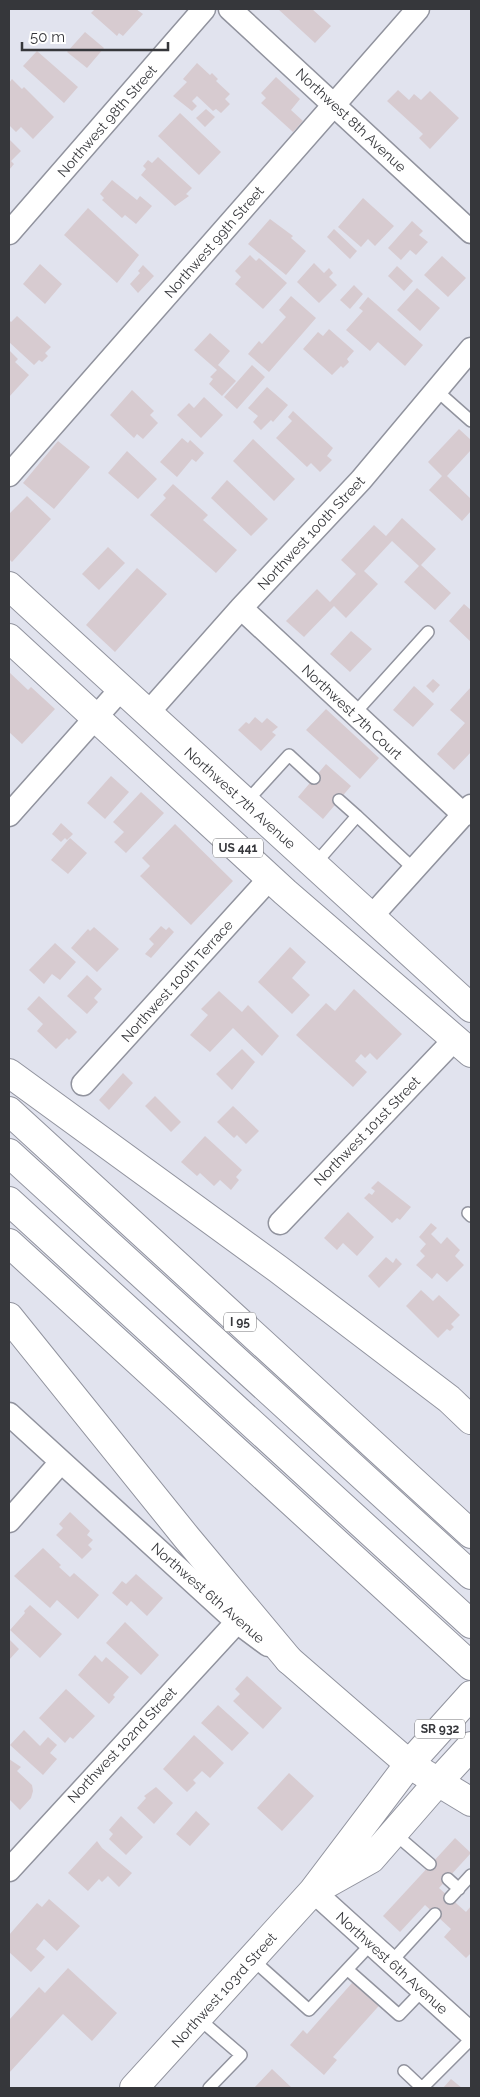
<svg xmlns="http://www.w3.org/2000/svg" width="480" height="2097" font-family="Raleway,sans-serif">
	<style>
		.building { fill: #d7cbd0 }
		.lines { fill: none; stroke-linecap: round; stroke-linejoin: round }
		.service-casing { stroke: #91939e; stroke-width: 14 }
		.minor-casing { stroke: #91939e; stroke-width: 25 }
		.secondary-casing { stroke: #91939e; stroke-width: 30 }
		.primary-casing { stroke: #91939e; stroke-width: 30 }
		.motorway-casing { stroke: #91939e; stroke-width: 30 }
		.service { stroke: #fff; stroke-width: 11 }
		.minor { stroke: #fff; stroke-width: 22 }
		.secondary { stroke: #fff; stroke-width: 28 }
		.primary { stroke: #fff; stroke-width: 28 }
		.motorway { stroke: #fff; stroke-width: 28 }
		.labels { text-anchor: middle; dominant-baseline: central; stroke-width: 4; stroke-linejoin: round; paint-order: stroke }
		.shield { fill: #fff; stroke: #727376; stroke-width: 1 }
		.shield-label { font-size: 12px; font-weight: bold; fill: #36373b }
		.street-label { font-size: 14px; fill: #36373b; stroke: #fff }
	</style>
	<rect width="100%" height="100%" fill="#e1e3ee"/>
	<path class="building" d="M95,9H136L143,14L123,36L119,33L117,36L91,13Z
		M278,9H312L331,26L315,43Z
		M85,32L104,48L87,68L67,52Z
		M37,51L78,87L64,103L23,66Z
		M197,63L210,75L212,73L218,79L216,81L230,94L225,99L230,104L221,113L216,109L213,111L197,96L192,101L197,106L192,111L173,96L187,82L183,79Z
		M276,77L300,99L291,110L303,121L293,132L261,103L266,98L261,93Z
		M12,79L22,89L24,87L54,117L33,139L21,127L16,132L9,125V83Z
		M398,90L409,100L414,94L421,100L430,91L459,118L430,149L419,138L423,134L387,101Z
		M206,109L215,117L205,127L196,118Z
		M180,113L221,152L199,175L158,136Z
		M9,139L21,151L11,161L14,164L9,170Z
		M158,157L192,188L186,194L189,196L175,206L141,175L146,169L143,166L148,160L152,163Z
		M112,180L137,200L140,196L152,206L136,224L125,215L122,218L102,200L104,198L100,194Z
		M363,198L394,226L375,246L368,239L361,247L338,227Z
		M88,208L139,255L117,283L64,235Z
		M270,219L293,236L291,238L306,251L286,275L248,244Z
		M412,221L423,231L419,235L428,242L416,255L410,250L401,260L388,248Z
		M334,229L357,251L350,259L327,237Z
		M250,255L256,261L259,258L287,283L263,309L235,284L241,277L235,271Z
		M442,256L466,278L448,297L424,275Z
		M314,263L324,273L329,268L333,273L329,277L337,285L319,303L297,282Z
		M40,264L62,284L45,304L23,284Z
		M143,265L154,276L138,293L130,284L140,273L138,271Z
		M397,266L413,281L404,291L388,276Z
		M354,285L363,294L350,309L340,300Z
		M417,288L440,308L420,331L397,310Z
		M291,296L316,318L269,372L248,354L259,341L262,344L286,317L279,310Z
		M368,297L423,345L405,366L378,342L370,351L346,330L363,311L359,308Z
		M17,316L51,347L45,353L48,356L42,362L39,360L34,365L9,342V320L11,322Z
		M329,329L354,351L347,359L349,362L343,368L341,366L332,375L303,349L318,332L323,336Z
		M210,333L230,351L218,365L236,381L222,396L209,384L213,379L210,377L217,370L194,350Z
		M9,350L18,359L15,362L29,375L9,397Z
		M252,365L265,377L237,409L224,397Z
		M267,387L288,405L273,422L271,420L261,430L253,422L258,416L248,408Z
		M132,390L154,411L150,415L158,423L143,439L137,434L134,438L110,415Z
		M204,397L223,415L201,438L177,415L189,403L194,408Z
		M293,411L333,448L327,456L332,460L320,472L311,463L307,467L276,438L292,421L288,417Z
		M459,429L471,440V450L447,476L471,499V511L462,521L429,490L442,476L428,462Z
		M182,438L188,443L190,440L204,453L196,462L192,459L177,477L160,462Z
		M253,439L295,479L274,501L233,461Z
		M58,441L90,467L54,509L23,483Z
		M127,451L157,479L138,499L108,473Z
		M227,480L268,519L251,536L211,498Z
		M173,484L208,515L203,520L237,550L216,573L150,515L166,498L163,495Z
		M27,496L51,519L12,562L9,559V514Z
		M402,518L436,549L421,565L451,593L435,610L404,582L419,566L392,541L364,571L378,584L346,618L334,606L304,637L286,621L317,589L330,602L356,574L341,560L374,525L386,536Z
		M108,547L125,563L99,590L82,574Z
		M137,568L167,594L115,652L86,625Z
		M464,604L471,610V642L449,621Z
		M351,631L372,649L350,672L330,654Z
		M9,672L28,690L31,687L55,709L22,744L9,732Z
		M433,679L440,685L433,693L426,686Z
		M414,686L434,704L413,727L393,710Z
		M471,687V752L454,770L437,754L465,723L450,710Z
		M326,709L379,758L360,779L306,730Z
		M255,717L262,723L267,718L278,727L272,732L276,735L261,751L238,730L246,722L249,724Z
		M326,764L351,786L323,819L298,797Z
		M111,776L129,792L105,819L87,803Z
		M141,792L164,813L126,853L114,842L124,832L113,822Z
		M61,823L73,834L67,840L65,838L61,842L52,834Z
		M175,824L233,881L191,925L140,876L150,866L142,858Z
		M70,838L87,853L68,874L51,860Z
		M161,926L166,930L169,927L174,932L151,958L145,954L154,944L149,939Z
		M94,927L119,949L97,972L71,948L88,929L90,931Z
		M55,943L76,962L60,980L52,974L44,984L29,970Z
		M290,947L306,962L292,978L310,995L292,1014L258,982Z
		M87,975L102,989L94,998L98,1002L87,1014L67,996Z
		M354,989L402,1034L377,1060L370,1053L365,1058L361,1054L355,1061L367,1072L353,1087L296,1035L326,1003L335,1011Z
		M219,991L242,1012L248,1005L279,1036L262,1056L233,1028L210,1052L190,1035L208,1015L201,1009Z
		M39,996L77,1032L69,1040L67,1038L56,1049L37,1031L43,1024L27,1009Z
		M242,1049L255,1062L232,1090L216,1074Z
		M123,1073L133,1083L109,1110L99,1100Z
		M155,1096L181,1122L171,1132L145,1106Z
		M233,1106L259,1131L246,1144L237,1135L234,1138L217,1122Z
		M205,1136L242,1170L236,1177L239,1180L231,1190L220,1180L214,1186L200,1173L197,1176L181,1162Z
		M378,1181L411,1207L400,1220L397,1218L392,1223L364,1198L369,1193L372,1195L375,1191L371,1188Z
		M348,1212L374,1237L357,1256L343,1243L337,1250L324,1238Z
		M431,1223L437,1228L431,1234L441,1244L447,1237L460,1250L455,1256L464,1265L447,1282L437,1273L432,1279L416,1265L425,1256L420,1251L426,1244L419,1237Z
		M386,1257L393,1263L396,1258L402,1264L379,1288L368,1276Z
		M421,1290L433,1301L439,1295L460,1315L451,1324L454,1327L450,1331L447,1329L438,1338L406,1306Z
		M70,1512L90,1531L87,1535L93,1540L88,1545L92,1549L82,1559L56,1535L63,1528L59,1524Z
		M43,1548L61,1565L59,1567L70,1577L74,1573L99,1595L78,1619L57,1600L50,1608L14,1576Z
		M136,1574L163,1598L147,1616L131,1601L127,1606L112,1593L122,1581L126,1584Z
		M30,1605L62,1634L40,1658L10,1630L25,1613L24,1611Z
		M125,1622L159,1655L141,1675L106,1643Z
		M9,1639L19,1649L9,1660Z
		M95,1655L102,1662L106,1657L129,1677L113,1695L115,1697L109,1704L78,1675Z
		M247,1676L282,1708L263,1729L233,1701L240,1694L235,1689Z
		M66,1689L95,1716L73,1739L70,1737L65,1743L39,1718Z
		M218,1705L249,1733L232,1751L201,1723Z
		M24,1730L40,1746L48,1737L57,1745L50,1753L57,1759L43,1775L10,1745Z
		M194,1735L224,1763L210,1778L202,1771L193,1780L196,1783L187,1792L163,1769Z
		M9,1759L21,1767L17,1771L32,1785L33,1791L31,1798L20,1810L9,1799Z
		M289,1773L314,1796L282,1831L257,1808Z
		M156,1787L173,1803L154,1824L137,1808L146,1798L144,1796Z
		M196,1811L210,1824L190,1846L176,1834Z
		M121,1816L143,1837L126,1855L109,1839L113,1834L109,1830Z
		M455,1838L471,1853L439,1888L466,1912L471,1906V1953L466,1958L444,1937L451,1929L425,1905L400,1932L383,1916Z
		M97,1841L102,1848L132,1873L119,1887L108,1876L102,1882L99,1879L88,1891L68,1873Z
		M49,1899L80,1926L57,1951L44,1939L36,1949L45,1957L31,1972L9,1952V1935L37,1903L42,1907Z
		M68,1968L117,2013L92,2041L63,2014L9,2073V2020L39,1987L45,1993Z
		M359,1975L385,1999L333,2057L337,2060L324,2075L290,2045L303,2030L307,2034Z
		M272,2069L292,2088H254Z
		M451,2079L462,2088H443Z"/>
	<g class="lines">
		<g class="service-casing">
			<path id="service" d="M436,390L471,421
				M354,714L428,632
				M339,800L357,816
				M246,802L289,755L314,778
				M314,865L357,816L415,870
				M468,1213L471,1216
				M395,1834L430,1864
				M448,1879L459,1889
				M450,1898L471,1875
				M252,1959L309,2010L371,1944
				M391,1962L435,1914
				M348,1970L399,2015L423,1990
				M198,2018L241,2055L209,2088
				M404,2071L422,2088
				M422,2088L471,2039"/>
		</g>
		<g class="minor-casing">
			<path id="minor" d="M230,9L471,232
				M9,233L204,9
				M9,475L418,9
				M241,608L464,815
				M147,714L241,608L361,480L471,349
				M9,815L121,689
				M371,917L471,806
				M83,1084L270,878
				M280,1223L455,1039
				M9,1414L237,1622L268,1645
				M9,1521L61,1462
				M9,1870L237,1622
				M313,1891L471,2034"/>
		</g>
		<g class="secondary-casing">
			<path id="secondary" d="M321,1887L371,1859L438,1782
				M134,2088L313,1891L409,1764"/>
		</g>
		<g class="primary-casing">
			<path id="primary" d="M9,586L471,1008
				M9,638L285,892L471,1053
				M289,1660L409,1764L438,1782L471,1746
				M409,1764L471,1695"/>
		</g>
		<g class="motorway-casing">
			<path id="motorway" d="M9,1073L278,1269L449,1399L471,1420
				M9,1111L471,1534
				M9,1153L471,1575
				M9,1201L471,1624
				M9,1243L471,1666
				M9,1317L187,1538L289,1660
				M438,1782L471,1802"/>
		</g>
		<use href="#service" class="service"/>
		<use href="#minor" class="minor"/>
		<use href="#secondary" class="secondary"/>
		<use href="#primary" class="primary"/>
		<use href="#motorway" class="motorway"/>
	</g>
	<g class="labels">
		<g class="shield">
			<rect x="213" y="838.5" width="50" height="19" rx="4"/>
			<rect x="224" y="1312.5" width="32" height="19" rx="4"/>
			<rect x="415" y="1719.5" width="50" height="19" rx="4"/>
		</g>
		<g class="shield-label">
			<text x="238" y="848">US 441</text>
			<text x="240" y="1322">I 95</text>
			<text x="440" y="1729">SR 932</text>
		</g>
		<g class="street-label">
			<text transform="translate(351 120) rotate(43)">Northwest 8th Avenue</text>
			<text transform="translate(107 121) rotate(-49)">Northwest 98th Street</text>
			<text transform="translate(214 242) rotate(-49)">Northwest 99th Street</text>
			<text transform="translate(311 533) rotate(-47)">Northwest 100th Street</text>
			<text transform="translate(352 712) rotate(43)">Northwest 7th Court</text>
			<text transform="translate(240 798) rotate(42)">Northwest 7th Avenue</text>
			<text transform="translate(177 981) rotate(-48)">Northwest 100th Terrace</text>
			<text transform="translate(367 1131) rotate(-46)">Northwest 101st Street</text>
			<text transform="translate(208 1593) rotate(41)">Northwest 6th Avenue</text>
			<text transform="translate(122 1745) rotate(-47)">Northwest 102nd Street</text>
			<text transform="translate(392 1963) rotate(42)">Northwest 6th Avenue</text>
			<text transform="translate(224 1990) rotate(-48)">Northwest 103rd Street</text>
		</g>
	</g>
	<rect width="480" height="2097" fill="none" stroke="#36373b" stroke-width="20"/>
	<path d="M22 42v8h146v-8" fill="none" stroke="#36373b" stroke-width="2.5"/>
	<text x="30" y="42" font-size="15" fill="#36373b" stroke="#ffffff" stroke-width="4" paint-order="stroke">50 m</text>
</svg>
